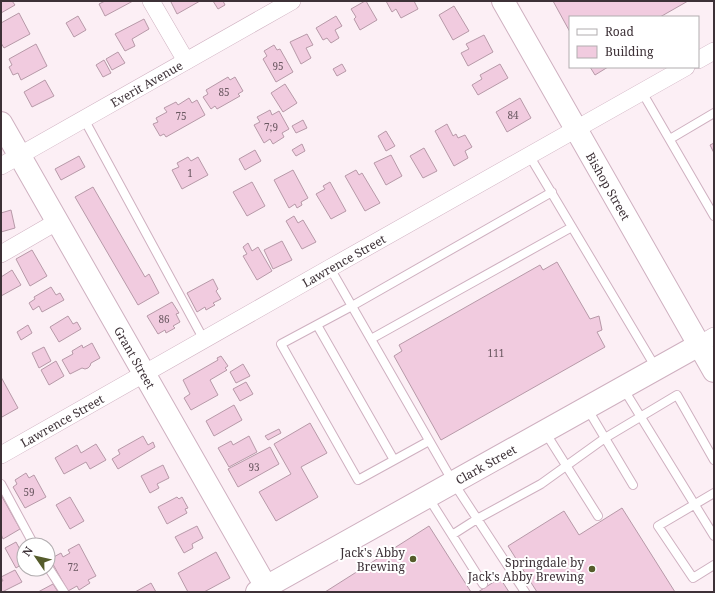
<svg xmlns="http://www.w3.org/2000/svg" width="715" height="593" font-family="'Noto Serif',serif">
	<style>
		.building { fill: #f1cbdf; stroke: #b799a8 }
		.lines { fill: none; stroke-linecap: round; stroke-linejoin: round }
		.lane-casing { stroke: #cfb0c0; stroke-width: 10 }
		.street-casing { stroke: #cfb0c0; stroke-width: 18 }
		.secondary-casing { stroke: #cfb0c0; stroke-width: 24 }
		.lane { stroke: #fff; stroke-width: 8 }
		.street { stroke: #fff; stroke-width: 17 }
		.secondary { stroke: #fff; stroke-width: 22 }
		.poi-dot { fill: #555c2b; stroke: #fff; stroke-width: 1.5 }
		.labels { text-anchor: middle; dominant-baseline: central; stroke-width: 4; stroke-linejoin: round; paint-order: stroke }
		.number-label { font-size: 10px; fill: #6a5861 }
		.street-label { font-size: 12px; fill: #3d3137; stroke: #fff }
		.poi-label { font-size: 12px; fill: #3d3137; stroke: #fff; text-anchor: end }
	</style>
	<rect width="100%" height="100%" fill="#fceff5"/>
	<path class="building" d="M1,1H12L15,5L1,13Z
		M105,1H133L105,16L99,4Z
		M173,1H200L177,14L171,2Z
		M213,1H223L225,5L218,9Z
		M365,1H366L377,20L360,30L354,19L356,17L351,9Z
		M386,1H414L418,9L401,18L396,9L392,12Z
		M553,1H688L660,17H570V32Z
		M454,6L469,31L453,40L439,15Z
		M19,13L30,34L4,48L1,43V23Z
		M78,16L86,30L74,37L66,23Z
		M336,16L342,26L335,30L339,38L331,43L327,38L323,40L316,28Z
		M144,19L149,29L132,39L135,46L125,51L115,34Z
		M307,34L313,45L306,48L311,58L301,64L290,42Z
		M484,35L493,52L468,66L461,53L469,49L466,44Z
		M36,44L47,66L21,80L18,73L13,75L9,67L12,65L9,59Z
		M274,45L277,50L280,49L293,72L276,82L263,59L267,56L264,51Z
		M118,52L125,63L112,70L106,59Z
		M104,60L111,73L103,77L96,65Z
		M342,64L346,71L337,76L333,69Z
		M500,64L508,78L478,95L472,85L482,79L480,75Z
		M590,67H608L595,75Z
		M228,77L230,80L235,77L243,91L238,94L240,96L217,109L215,106L211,109L203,97L208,94L206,90Z
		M45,80L54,96L32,107L24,92Z
		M285,84L297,103L283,112L271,93Z
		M189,98L192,103L197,100L205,115L166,137L164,134L160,136L153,124L158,122L156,118L167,112L164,108L176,102L178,105Z
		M520,98L531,118L507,132L496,112Z
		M270,110L272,115L279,111L289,129L282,133L284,137L273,144L270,139L264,143L254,125L260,122L257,117Z
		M303,120L307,128L296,133L292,126Z
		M447,124L453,136L456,134L458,138L465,135L472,147L465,151L468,158L454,166L435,131Z
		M386,131L395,146L386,151L378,136Z
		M714,143V153L710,145Z
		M302,144L305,151L296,156L292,150Z
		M424,148L437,171L423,178L410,156Z
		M255,150L261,161L245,170L239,159Z
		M391,155L402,176L386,185L374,163Z
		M79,156L85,167L61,180L55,169Z
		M188,157L191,161L198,157L208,175L182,189L172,170L179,167L177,163Z
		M293,170L308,198L301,202L302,205L297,208L295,204L289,208L274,180Z
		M356,170L359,175L362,173L380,203L365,211L345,176Z
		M252,182L265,206L247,216L233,192Z
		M330,182L346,211L331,219L316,194L325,189L323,186Z
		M93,187L145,277L149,274L159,293L138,305L75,197Z
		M11,210L15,228L1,232V213Z
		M294,216L298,223L303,220L316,242L302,249L286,221Z
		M282,241L292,260L273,269L264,250Z
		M248,243L252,251L258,247L272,271L257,280L243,256L247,254L243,247Z
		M32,250L47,276L30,286L16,259Z
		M557,262L590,319L599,316L602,330L597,332L605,347L441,440L394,356L402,351L399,345L540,265L543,270Z
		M12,270L21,285L1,296V277Z
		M213,279L218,289L216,291L221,299L213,303L215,305L206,310L205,307L197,312L187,293Z
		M51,287L56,295L60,293L64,300L42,312L39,306L33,310L29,303L35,299L34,297Z
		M172,302L179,313L176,314L180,322L173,326L175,328L166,333L165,330L158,334L147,316Z
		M68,316L73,324L77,322L81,329L59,342L50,327Z
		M28,325L32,333L21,340L17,332Z
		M92,343L100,358L91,363L90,366L88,368L85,369L82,368L70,374L62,360L73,354L72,351L82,345L83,348Z
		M44,347L51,361L39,368L32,353Z
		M221,356L228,366L225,368L227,370L210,380L218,395L191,410L184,398L190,394L183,380L218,360L217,358Z
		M56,361L64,376L49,385L41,370Z
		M243,364L250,376L236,383L230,372Z
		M1,377L18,408L2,417L1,415Z
		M246,382L253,394L240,401L233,389Z
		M234,405L242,420L214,436L206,421Z
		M310,423L327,453L301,467L318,497L276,521L259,492L291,474L274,444Z
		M279,429L281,433L268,440L265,436Z
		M143,436L148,445L153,442L155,447L118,469L112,459L120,454L118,450Z
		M249,436L257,452L229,467L218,448L231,441L233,445Z
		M96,444L106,460L90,469L86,462L64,474L55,458L77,445L81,453Z
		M270,447L279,464L238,487L228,469Z
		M163,465L169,478L157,484L159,488L150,493L141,476Z
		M26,473L29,478L34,475L46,497L25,508L13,487L17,484L15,480Z
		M1,495L20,529L3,539L1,534Z
		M70,497L84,521L70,529L56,505Z
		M177,497L179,499L182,497L188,508L185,509L187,513L167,524L158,507Z
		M622,508L675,592H537L508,546L564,511L579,535Z
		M197,526L203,538L192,544L193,548L184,553L175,537Z
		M429,526L471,592H325Z
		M16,542L24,557V563L16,568L5,548Z
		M79,544L96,576L88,580L90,583L79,590L77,586L68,591L50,559L61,553L63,557L70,553L68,550Z
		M216,552L230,578L204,592H188L178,573Z
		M15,570L22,582L2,592L1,589V581H3L1,577Z
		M500,578L509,592H478Z
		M151,583L156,592H135Z
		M53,584L58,592H38Z"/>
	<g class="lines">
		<g class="lane-casing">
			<path id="lane" d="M642,92L714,216
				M84,119L204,340
				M670,139L714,113
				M529,155L656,368
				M330,268L453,482L525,592
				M317,325L394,460
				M371,339L572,227
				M623,388L714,536
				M587,408L633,485
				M545,432L598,516
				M429,441L358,480L281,344L352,306L552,192
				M1,484L34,545
				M714,493L658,526L693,578L714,565
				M428,497L483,584
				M452,535L477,519L541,484L605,438L677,395L714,460
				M48,567L64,592"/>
		</g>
		<g class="street-casing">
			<g id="street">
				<path d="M151,1L186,61"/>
				<path d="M698,60L714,51"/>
				<path id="s1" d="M1,166L292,1"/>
				<path d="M1,254L58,221"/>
				<path d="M699,345L714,336"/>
				<path id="s2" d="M1,455L330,268L686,67"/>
			</g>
		</g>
		<g class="secondary-casing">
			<g id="secondary">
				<path id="s3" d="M503,1L714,371"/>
				<path id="s4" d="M1,123L269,592"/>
				<path id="s5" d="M257,592L699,345"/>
			</g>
		</g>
		<use href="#lane" class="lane"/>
		<use href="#street" class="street"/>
		<use href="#secondary" class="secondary"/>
	</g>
	<g class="poi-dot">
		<circle cx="413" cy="559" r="4"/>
		<circle cx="592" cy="569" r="4"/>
	</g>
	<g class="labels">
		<g class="number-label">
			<text x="278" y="66">95</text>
			<text x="224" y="92">85</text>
			<text x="513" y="115">84</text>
			<text x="181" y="116">75</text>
			<text x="271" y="127">7;9</text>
			<text x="190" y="173">1</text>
			<text x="164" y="319">86</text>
			<text x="496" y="353">111</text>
			<text x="254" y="467">93</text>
			<text x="29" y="492">59</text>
			<text x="73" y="567">72</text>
		</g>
		<g class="street-label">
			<text stroke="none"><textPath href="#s1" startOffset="167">Everit Avenue</textPath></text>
			<text stroke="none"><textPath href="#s3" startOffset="213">Bishop Street</textPath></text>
			<text stroke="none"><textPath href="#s2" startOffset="394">Lawrence Street</textPath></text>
			<text stroke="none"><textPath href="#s4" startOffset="270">Grant Street</textPath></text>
			<text stroke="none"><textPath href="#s2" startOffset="70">Lawrence Street</textPath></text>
			<text stroke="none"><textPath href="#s5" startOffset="262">Clark Street</textPath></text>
		</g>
		<g class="poi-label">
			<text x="405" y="552">Jack's Abby<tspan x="405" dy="14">Brewing</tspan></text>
			<text x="584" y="562">Springdale by<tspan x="584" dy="14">Jack's Abby Brewing</tspan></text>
		</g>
	</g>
	<rect width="715" height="593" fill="none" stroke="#3d3137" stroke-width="4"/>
	<rect x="569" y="16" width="130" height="52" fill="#ffffff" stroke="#b1adaf"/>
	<rect x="577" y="29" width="20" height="6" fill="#ffffff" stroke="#b1adaf"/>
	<text x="605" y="36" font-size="12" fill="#3d3137">Road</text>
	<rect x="577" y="46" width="20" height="12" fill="#f1cbdf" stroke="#b1adaf"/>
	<text x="605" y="56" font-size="12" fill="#3d3137">Building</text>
	<g transform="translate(36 557) rotate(304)"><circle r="19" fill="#ffffff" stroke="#b1adaf"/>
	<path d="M0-3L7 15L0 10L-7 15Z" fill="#555c2b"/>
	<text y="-6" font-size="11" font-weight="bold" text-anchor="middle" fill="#3d3137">N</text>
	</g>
</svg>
